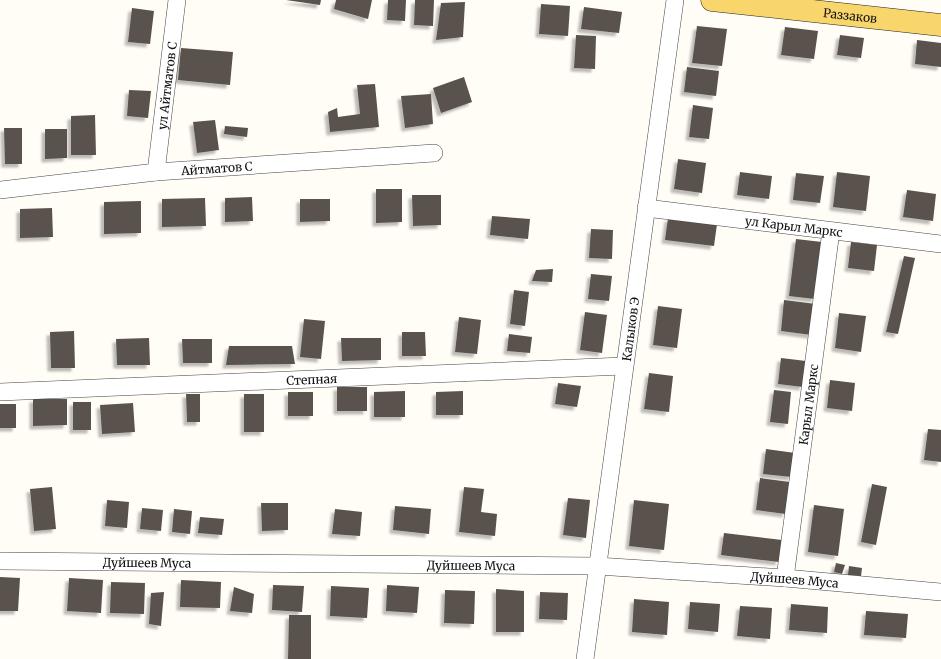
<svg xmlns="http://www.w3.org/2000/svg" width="941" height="659" font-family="Merriweather,serif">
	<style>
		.building { fill: #5a524d; filter: url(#shadow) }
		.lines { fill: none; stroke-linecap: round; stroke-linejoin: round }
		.minor-casing { stroke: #444; stroke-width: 18 }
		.primary-casing { stroke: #222; stroke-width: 23 }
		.minor { stroke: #fff; stroke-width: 17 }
		.primary { stroke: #f9d66b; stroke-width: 22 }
		.labels { text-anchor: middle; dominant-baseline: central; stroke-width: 4; stroke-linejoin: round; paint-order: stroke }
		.street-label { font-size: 12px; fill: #111; stroke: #fff }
	</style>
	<defs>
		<filter id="shadow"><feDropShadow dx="-3.5" dy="3.5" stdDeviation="1" flood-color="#0004"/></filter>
	</defs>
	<rect width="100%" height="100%" fill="#fffdf5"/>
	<path class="building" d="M286,0H321L320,5Z
		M336,0H372L368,19L334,9Z
		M388,0H406L405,21L387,20Z
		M415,0H434L433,26L414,25Z
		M465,2L463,37L436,40L441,3Z
		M541,4L570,6L568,36L539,34Z
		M584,7L622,12L619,33L581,29Z
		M132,8L154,11L150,44L128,42Z
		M697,26L727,29L722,66L692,63Z
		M785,27L818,31L814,59L781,55Z
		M576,35L596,36L595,69L574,68Z
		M840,35L864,38L861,58L837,55Z
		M917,40L941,43V67L915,64Z
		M181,48L233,52L230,85L178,80Z
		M687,67L719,71L716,96L684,92Z
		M464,77L472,102L441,113L433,88Z
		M375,84L379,127L330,132L328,112L337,108L338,117L360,114L357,85Z
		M129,90L151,91L148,118L127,116Z
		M431,94L433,124L405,128L401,96Z
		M693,105L713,108L709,139L689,137Z
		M95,115L96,155H71V116Z
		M215,120L219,150L197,153L193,122Z
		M225,126L248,128L247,137L224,134Z
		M4,128H22V164H5Z
		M45,129H67V158L45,159Z
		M678,159L706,163L702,193L674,189Z
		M740,172L772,176L769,199L737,195Z
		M837,172L870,176L866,211L833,207Z
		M796,173L824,176L820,203L793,200Z
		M376,189H402V222L376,223Z
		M907,190L936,194L933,221L903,217Z
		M412,195H441V225L413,226Z
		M252,197L253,221L225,222V198Z
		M205,198L206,226L162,227V199Z
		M300,199H330V221L300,222Z
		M141,201V233L104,234V202Z
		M52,208L53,237L20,238V209Z
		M492,216L530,219L528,239L490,235Z
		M668,218L717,224L714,246L665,240Z
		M591,229L613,230L612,259L589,258Z
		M796,239L822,242L815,299L789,296Z
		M851,242L877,245L874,271L848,268Z
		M904,256L915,258L898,334L886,332Z
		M553,269L552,282L532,281L536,270Z
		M591,274L612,276L609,301L588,299Z
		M514,290L529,292L525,326L510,324Z
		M784,300L816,304L812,335L781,331Z
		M658,306L682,309L677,348L653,345Z
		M585,312L607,315L602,353L580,350Z
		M839,313L866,316L861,352L835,348Z
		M459,317L481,320L477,354L455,352Z
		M304,319L325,321L321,359L300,357Z
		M74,331L75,368H51L50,332Z
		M402,332H425L426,356H402Z
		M509,334L532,337L530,353L507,351Z
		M149,338L150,365H117L116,339Z
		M341,338H381V360L342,361Z
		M182,339H212V363H183Z
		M229,346H292L295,364L226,365Z
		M781,358L806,361L803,387L778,384Z
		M649,373L673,376L669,412L644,409Z
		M830,380L855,383L852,411L827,408Z
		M558,383L581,386L577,407L555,404Z
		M337,387H367V411H337Z
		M774,390L791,392L788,424L770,422Z
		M405,391V417H374V392Z
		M463,391V415H436V392Z
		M288,392H313V416H288Z
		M186,394H200V422H187Z
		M244,394H264V432H244Z
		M33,399H67V425L33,426Z
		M73,402H91V430H73Z
		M133,403L135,432L102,434L100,405Z
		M0,404H16V428H0Z
		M928,429L941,430V462L924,460Z
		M766,449L795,453L792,477L763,474Z
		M760,478L790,482L786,514L756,510Z
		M872,484L887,487L876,545L861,542Z
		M52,487L56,529L34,531L30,489Z
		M464,487L484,489L481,512L497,514L495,536L459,532Z
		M568,498L590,500L586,538L563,535Z
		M107,500L129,502L127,528L105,526Z
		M634,500L669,504L664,550L629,546Z
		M261,503H288V530L262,531Z
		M814,505L844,509L838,556L808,552Z
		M395,506L431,509L429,534L393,530Z
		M142,508L163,510L161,531L140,529Z
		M174,509L192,511L190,534L172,532Z
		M335,509L362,512L360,536L332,534Z
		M200,517L224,519L222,535L198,533Z
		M724,533L782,540L779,562L721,555Z
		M836,563L845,565L842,574L834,572Z
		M849,566L862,568L861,576L848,575Z
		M0,577L20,578L18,611H0Z
		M69,578L103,580L101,613L67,611Z
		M181,580L221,582L220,608L180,607Z
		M111,582L145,583L144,614L110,613Z
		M273,585L304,586L302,612L272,610Z
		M387,585L419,587L417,613L386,611Z
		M331,586L369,588L367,618L330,616Z
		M234,587L254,594L252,613L230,611Z
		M496,589L524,591V632H496Z
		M445,590L475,591L474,624L444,623Z
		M164,592L161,626L149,624L151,593Z
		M540,592L568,593L567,620L539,619Z
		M634,599L669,602L667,635L632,632Z
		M690,602L720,604L718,632L688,629Z
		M791,604L828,607L827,633L789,630Z
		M740,606L772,608L770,639L737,636Z
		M866,611L908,614L906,638L864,635Z
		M289,615H311V659H288Z"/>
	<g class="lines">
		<g class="minor-casing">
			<g id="minor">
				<path id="s1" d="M156,172L177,0"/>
				<path id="s2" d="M0,190L156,172L434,153"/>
				<path id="s3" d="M646,208L941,244"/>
				<path id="s4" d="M0,392L624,366"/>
				<path id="s5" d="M0,561L597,566L785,578L941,592"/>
				<path id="s6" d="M785,578L831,231"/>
				<path id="s7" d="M585,659L675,0"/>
			</g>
		</g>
		<g class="primary-casing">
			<g id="primary">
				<path id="s8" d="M712,0L941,25"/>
			</g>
		</g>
		<use href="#minor" class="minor"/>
		<use href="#primary" class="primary"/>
	</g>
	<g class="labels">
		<g class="street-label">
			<text stroke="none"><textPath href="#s8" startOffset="139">Раззаков</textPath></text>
			<text stroke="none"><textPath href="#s1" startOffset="87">ул Айтматов С</textPath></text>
			<text stroke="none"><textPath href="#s2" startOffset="218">Айтматов С</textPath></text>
			<text stroke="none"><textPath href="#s3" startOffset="149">ул Карыл Маркс</textPath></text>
			<text stroke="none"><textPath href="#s7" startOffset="333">Калыков Э</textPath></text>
			<text stroke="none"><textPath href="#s4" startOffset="312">Степная</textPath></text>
			<text stroke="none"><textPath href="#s6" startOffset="175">Карыл Маркс</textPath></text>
			<text stroke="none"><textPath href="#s5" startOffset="147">Дуйшеев Муса</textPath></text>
			<text stroke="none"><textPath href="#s5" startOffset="471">Дуйшеев Муса</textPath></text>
			<text stroke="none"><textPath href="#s5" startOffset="795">Дуйшеев Муса</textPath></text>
		</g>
	</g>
</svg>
